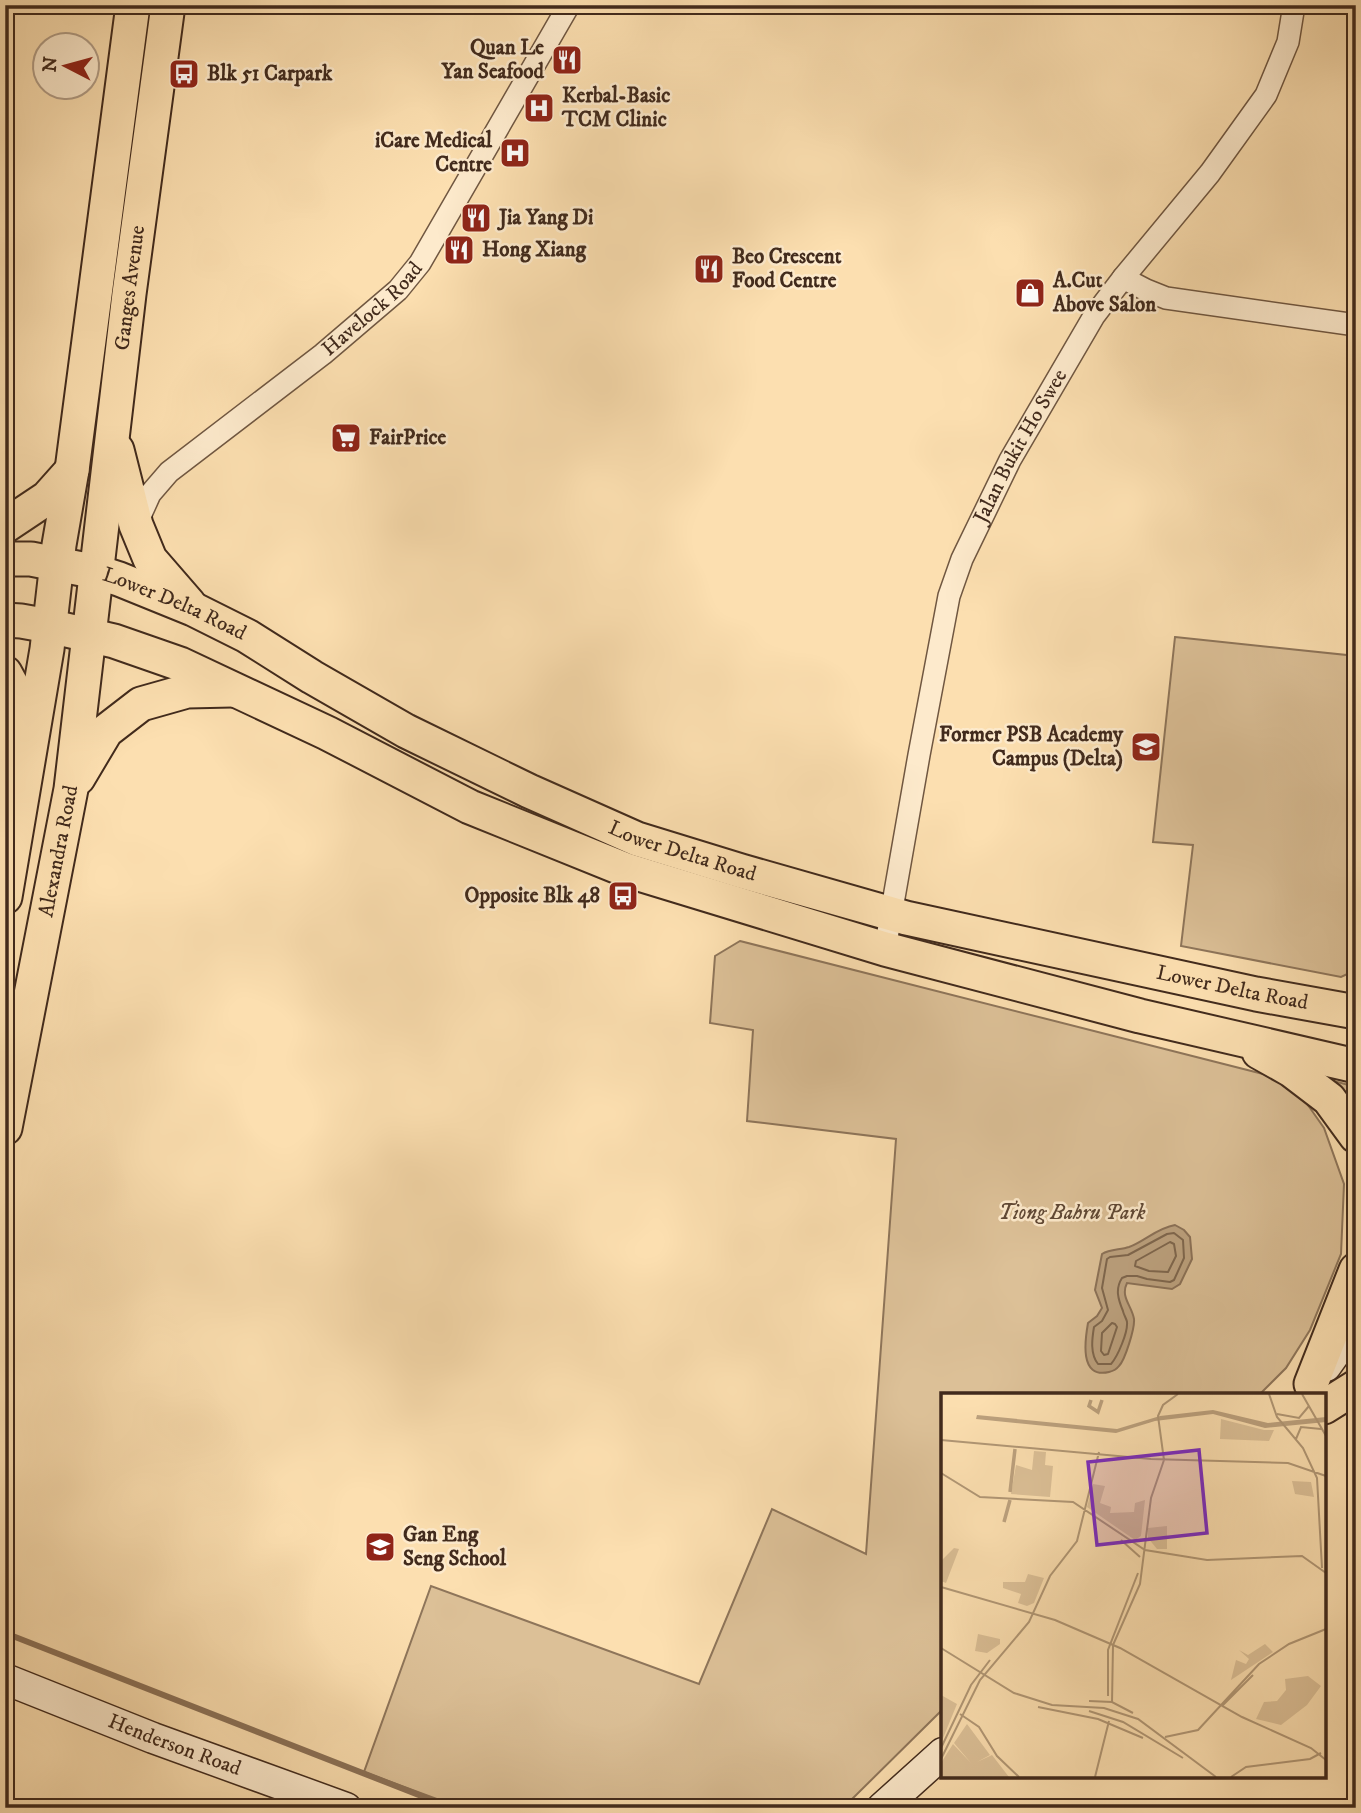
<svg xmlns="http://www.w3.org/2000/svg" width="1361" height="1813" font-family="'IM FELL DW Pica',serif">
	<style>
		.green { fill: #dcc097; stroke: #8e755a; stroke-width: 2 }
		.water { fill: #bca17e; stroke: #8b7157; stroke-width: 2 }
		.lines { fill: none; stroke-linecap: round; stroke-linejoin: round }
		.shore { stroke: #7e664d; stroke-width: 2 }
		.stream { stroke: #8b7157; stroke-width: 6 }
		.street-casing { stroke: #705741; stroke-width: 24 }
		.secondary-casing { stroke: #412a1c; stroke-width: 33 }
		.primary-casing { stroke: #412a1c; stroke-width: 37 }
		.street { stroke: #fdeacc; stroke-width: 21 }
		.secondary { stroke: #fdeacc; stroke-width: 30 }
		.primary { stroke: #fcdfb0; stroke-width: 33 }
		.labels { text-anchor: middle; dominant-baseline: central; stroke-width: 5; stroke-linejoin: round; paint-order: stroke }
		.poi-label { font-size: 21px; font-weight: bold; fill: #412a1c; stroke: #fdeacc; text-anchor: start }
		.street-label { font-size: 21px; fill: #412a1c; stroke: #fdeacc }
		.park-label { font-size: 21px; font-style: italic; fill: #604835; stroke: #fdeacc }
		.inset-river { fill: none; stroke: #bca17e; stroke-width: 3.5 }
		.inset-road { fill: none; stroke: #b19775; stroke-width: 2 }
		.view { fill: #7b2cbf; fill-opacity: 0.15; stroke: #7b2cbf; stroke-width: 3.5 }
		.inset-edge { fill: none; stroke: #412a1c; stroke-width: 3.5 }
	</style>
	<rect width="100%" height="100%" fill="#fcdfb0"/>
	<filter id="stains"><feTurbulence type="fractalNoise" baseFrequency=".00286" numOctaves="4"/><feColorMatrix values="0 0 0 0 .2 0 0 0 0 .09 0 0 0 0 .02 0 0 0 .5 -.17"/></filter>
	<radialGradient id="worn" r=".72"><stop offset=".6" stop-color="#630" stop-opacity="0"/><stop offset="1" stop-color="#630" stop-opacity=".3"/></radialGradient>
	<path class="green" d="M1175,637L1356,656V970L1341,977L1181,946L1193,845L1153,842Z
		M740,941L1267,1075L1288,1086L1299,1094L1310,1108L1324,1128L1344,1184L1341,1254L1310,1330L1286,1368L1259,1395H943V1709L843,1808H461L364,1772L431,1586L699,1684L772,1509L866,1554L896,1139L747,1121L753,1030L710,1023L715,956Z
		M1319,1077L1356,1087V1126Z"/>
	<path class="water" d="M1175,1225L1184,1230L1190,1237L1192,1259L1180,1284L1172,1289L1127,1283C1120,1297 1132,1306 1134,1319C1135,1328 1125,1360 1119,1366C1116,1370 1113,1371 1109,1372C1079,1379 1085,1340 1088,1323L1097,1316L1102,1308L1095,1290L1102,1254C1110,1249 1120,1250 1129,1247C1145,1241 1157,1228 1175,1225Z"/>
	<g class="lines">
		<path class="shore" d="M1174,1233L1183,1240L1184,1258L1174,1280L1170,1282L1147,1279L1137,1276H1127L1122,1278C1115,1289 1118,1299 1123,1311C1123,1313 1127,1320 1127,1322C1128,1332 1118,1356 1111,1364H1098C1090,1354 1092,1339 1094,1327L1102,1321L1108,1310L1102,1288L1107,1259L1110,1257L1128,1255L1167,1234Z
			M1170,1242L1174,1244L1176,1256L1168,1272L1149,1271L1135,1266L1136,1261Z
			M1112,1323L1115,1324L1117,1327L1108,1354L1104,1355L1101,1351L1102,1333Z"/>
		<path class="stream" d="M5,1633L452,1808"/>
		<g class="street-casing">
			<g id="street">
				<path d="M1123,278L1146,290L1166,298L1356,325"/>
				<path id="s1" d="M136,525L150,494L169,472L323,354L398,290L420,263L569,5"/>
				<path id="s2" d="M885,949L919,755L949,596L962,559L1010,460L1094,316L1123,278L1210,173L1266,95L1288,42L1294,5"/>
			</g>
		</g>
		<g class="secondary-casing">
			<g id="secondary">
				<path d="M1326,1366L1356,1324"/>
				<path id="s3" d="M5,1679L153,1738L346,1808"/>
				<path d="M882,1808L943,1753"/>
			</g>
		</g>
		<g class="primary-casing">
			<g id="primary">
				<path d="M117,450L136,525L150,559L189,604"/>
				<path d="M5,526L47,498L72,470"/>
				<path id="s4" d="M5,559H31L97,572L119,579L193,609L247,636L312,677L406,731L529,791L637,839L741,871L906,918L1256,994L1356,1012"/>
				<path d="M5,620L21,621L49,626L114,641L180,664L327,733L470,807L626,870L885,949L1140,1016L1356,1066"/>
				<path d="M5,673L16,693L25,735"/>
				<path d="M78,778L106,731L141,704L187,691L232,690"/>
				<path d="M5,897L47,649L59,545L72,470L133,5"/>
				<path d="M1259,1052L1291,1070L1329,1099L1356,1136"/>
				<path id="s5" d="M5,1128L71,789L129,294L168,5"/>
				<path d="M1311,1384L1356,1270"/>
				<path d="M1324,1407L1356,1387"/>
			</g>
		</g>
		<use href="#street" class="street"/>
		<use href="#secondary" class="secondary"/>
		<use href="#primary" class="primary"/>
	</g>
	<defs>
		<g id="restaurant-square" transform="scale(1.575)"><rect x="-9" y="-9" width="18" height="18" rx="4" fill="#8f2418" stroke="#fdeacc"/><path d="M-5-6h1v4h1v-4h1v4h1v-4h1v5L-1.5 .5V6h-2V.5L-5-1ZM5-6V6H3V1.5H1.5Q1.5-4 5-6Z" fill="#fff"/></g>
		<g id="bus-square" transform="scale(1.575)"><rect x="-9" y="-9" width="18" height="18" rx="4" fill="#8f2418" stroke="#fdeacc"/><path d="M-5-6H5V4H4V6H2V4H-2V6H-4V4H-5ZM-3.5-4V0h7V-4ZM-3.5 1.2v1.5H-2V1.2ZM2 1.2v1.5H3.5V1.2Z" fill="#fff"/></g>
		<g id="hospital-square" transform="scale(1.575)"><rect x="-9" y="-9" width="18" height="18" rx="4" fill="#8f2418" stroke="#fdeacc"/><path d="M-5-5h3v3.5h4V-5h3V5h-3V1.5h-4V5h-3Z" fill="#fff"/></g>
		<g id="shop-square" transform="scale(1.575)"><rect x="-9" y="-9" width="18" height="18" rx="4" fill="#8f2418" stroke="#fdeacc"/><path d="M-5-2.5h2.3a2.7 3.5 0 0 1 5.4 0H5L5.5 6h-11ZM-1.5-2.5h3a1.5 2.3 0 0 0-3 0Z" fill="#fff"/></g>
		<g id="supermarket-square" transform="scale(1.575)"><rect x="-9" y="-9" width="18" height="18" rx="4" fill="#8f2418" stroke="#fdeacc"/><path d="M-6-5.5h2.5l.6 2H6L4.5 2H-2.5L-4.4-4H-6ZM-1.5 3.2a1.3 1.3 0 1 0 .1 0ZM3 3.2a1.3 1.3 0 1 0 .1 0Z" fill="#fff"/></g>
		<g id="university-square" transform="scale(1.575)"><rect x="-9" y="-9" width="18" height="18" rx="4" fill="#8f2418" stroke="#fdeacc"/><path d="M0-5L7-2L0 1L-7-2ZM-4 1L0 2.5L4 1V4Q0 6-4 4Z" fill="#fff"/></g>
		<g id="school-square" transform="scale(1.575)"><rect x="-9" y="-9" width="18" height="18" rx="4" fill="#8f2418" stroke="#fdeacc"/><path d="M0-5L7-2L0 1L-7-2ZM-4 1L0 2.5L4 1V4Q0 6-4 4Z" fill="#fff"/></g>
	</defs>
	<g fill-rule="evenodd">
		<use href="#restaurant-square" x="567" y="60"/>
		<use href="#bus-square" x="184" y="74"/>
		<use href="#hospital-square" x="539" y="108"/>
		<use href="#hospital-square" x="515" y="153"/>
		<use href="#restaurant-square" x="476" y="218"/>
		<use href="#restaurant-square" x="459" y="250"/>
		<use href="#restaurant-square" x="709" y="269"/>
		<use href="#shop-square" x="1030" y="293"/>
		<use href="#supermarket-square" x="346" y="438"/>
		<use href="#university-square" x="1146" y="747"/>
		<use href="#bus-square" x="623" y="896"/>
		<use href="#school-square" x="380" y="1547"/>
	</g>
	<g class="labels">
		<g class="poi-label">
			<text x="544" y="48" text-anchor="end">Quan Le<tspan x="544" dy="24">Yan Seafood</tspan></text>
			<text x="207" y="74">Blk 51 Carpark</text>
			<text x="562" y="96">Kerbal-Basic<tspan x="562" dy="24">TCM Clinic</tspan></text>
			<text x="492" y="141" text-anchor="end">iCare Medical<tspan x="492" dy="24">Centre</tspan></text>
			<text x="499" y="218">Jia Yang Di</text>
			<text x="482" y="250">Hong Xiang</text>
			<text x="732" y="257">Beo Crescent<tspan x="732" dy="24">Food Centre</tspan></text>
			<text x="1053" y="281">A.Cut<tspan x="1053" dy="24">Above Salon</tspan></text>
			<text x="369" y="438">FairPrice</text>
			<text x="1123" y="735" text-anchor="end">Former PSB Academy<tspan x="1123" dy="24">Campus (Delta)</tspan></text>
			<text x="600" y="896" text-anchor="end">Opposite Blk 48</text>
			<text x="403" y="1535">Gan Eng<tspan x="403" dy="24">Seng School</tspan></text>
		</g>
		<g class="street-label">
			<text stroke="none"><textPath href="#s5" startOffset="850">Ganges Avenue</textPath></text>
			<text stroke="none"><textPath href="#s1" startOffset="324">Havelock Road</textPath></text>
			<text stroke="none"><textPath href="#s2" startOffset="525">Jalan Bukit Ho Swee</textPath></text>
			<text stroke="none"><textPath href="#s4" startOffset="177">Lower Delta Road</textPath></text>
			<text stroke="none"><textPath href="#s5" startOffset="282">Alexandra Road</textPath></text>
			<text stroke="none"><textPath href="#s4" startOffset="744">Lower Delta Road</textPath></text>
			<text stroke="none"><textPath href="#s4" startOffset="1311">Lower Delta Road</textPath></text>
			<text stroke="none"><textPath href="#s3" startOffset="182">Henderson Road</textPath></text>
		</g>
		<g class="park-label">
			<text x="1072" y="1213">Tiong Bahru Park</text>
		</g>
	</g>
	<g transform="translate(941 1393)">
		<rect width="385" height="385" fill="#fcdfb0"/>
		<path d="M280,26L323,37H333L328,48L279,46ZM93,58L105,59L104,72L112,73L109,104L70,101L75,72L91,77ZM351,88L370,89L373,104L354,101ZM152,91L164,93L159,110L170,114L169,120L193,119L194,110L204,107L200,143L194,147L146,114ZM226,133V156H216L207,145V135ZM13,155L18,156L5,190L0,188V168ZM87,181L103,185L93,210L86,213L77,210L80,201L62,195V189H84ZM37,241L59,246V251L46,260L34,258ZM324,251L332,259L290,287L295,267L305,271L308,266L298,257L307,262ZM367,283L380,293L366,312L340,332L315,326L323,309L336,308L345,297L344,286ZM0,302L16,311L0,350ZM26,331L49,362L36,369L51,362L68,384H0V370L12,351L30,370L13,350Z" fill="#dcc097"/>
		<path d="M272,17L327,30L385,24V29L324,35L272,21L214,28L175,40L35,26L36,22L176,36L219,23Z" fill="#bca17e"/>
		<path class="inset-river" d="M150,7L148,13L157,19L161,7M69,99L74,56M63,129L69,107"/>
		<path class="inset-road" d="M328,1L336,24L362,55L376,85L381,175M361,1L385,43M336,21L358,25L368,13M355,46L360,34L380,36M0,47L210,66L347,70L385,83M0,80L39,104L132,109L204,157L266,167L361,163L385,180M180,147L199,164M0,194L114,227L179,255L301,324L370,355L385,367M0,255L73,300L111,312L163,315L197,326L275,384M167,303V257L197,180M148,308L171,309L192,320M171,310L172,252L199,191L210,105L223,67L217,23L222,12L237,1M282,312L312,282M97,314L157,326L202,345M148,318L182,329L242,365M19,321L38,334L56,363L78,384M224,344L257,337L318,271L348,251L385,236M0,355L30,292L49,267M0,366L39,287L88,229L109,183L136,148L158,59M154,384L168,328M290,384L305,374L369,366L380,360"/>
		<path class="view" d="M258,57L266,140L156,152L147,69Z"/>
		<rect width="385" height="385" class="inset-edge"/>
	</g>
	<rect width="1361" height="1813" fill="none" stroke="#fcdfb0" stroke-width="28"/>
	<rect x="7" y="7" width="1347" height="1799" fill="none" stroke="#412a1c" stroke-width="3.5"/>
	<rect x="14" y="14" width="1333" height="1785" fill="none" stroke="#412a1c" stroke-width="2"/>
	<g transform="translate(66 66) rotate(276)"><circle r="33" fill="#fdeacc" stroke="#b29d86" stroke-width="2"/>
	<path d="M0-5L12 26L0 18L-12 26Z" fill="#8f2418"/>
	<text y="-10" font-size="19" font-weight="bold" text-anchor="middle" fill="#412a1c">N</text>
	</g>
	<rect width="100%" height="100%" filter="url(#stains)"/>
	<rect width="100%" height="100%" fill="url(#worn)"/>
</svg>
